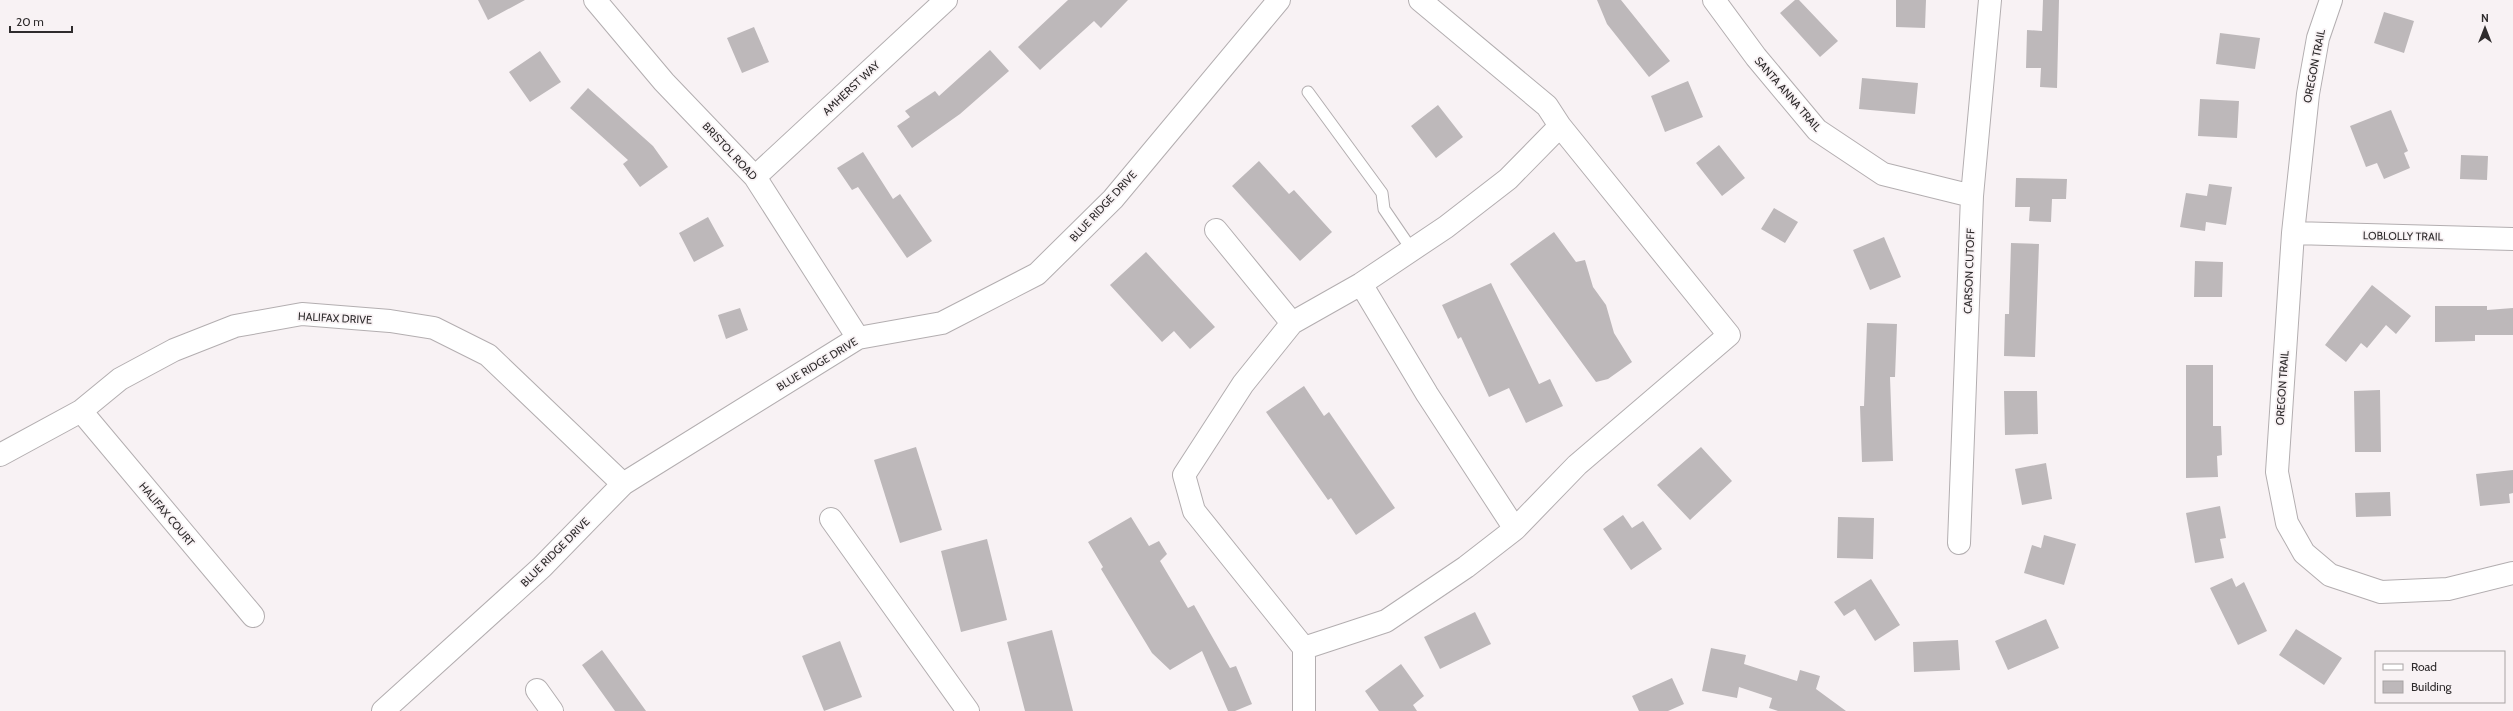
<svg xmlns="http://www.w3.org/2000/svg" width="2513" height="711" font-family="Cabin,sans-serif">
	<style>
		.building { fill: #bdb8ba }
		.lines { fill: none; stroke-linecap: round; stroke-linejoin: round }
		.service-casing { stroke: #b3aeb0; stroke-width: 13 }
		.minor-casing { stroke: #b3aeb0; stroke-width: 24 }
		.tertiary-casing { stroke: #b3aeb0; stroke-width: 24 }
		.service { stroke: #fff; stroke-width: 11 }
		.minor { stroke: #fff; stroke-width: 22 }
		.tertiary { stroke: #fff; stroke-width: 22 }
		.labels { text-anchor: middle; dominant-baseline: central; stroke-width: 3.5; stroke-linejoin: round; paint-order: stroke }
		.street-label { font-size: 11px; fill: #2f2c2d; stroke: #f8f2f4 }
	</style>
	<rect width="100%" height="100%" fill="#f8f2f4"/>
	<path class="building" d="M478,0H525L488,20Z
		M1068,0H1128L1101,28L1094,21L1040,70L1018,47Z
		M1597,0H1621L1670,61L1649,77L1607,24Z
		M1795,0H1799L1838,41L1820,57L1780,13Z
		M1896,0H1926L1925,28L1896,27Z
		M2043,0H2059L2057,88L2040,87L2041,68H2026L2027,30L2042,31Z
		M2384,12L2414,21L2404,53L2374,43Z
		M754,27L769,62L742,73L727,38Z
		M2220,33L2260,38L2255,69L2216,64Z
		M990,50L1009,71L960,114L912,148L897,126L910,117L905,111L935,91L939,96Z
		M540,51L561,82L530,102L509,72Z
		M1862,78L1918,83L1915,114L1859,109Z
		M1688,81L1703,117L1665,132L1651,96Z
		M588,88L653,146L668,167L640,187L623,164L628,160L570,108Z
		M2200,99L2239,101L2237,138L2198,136Z
		M1438,105L1463,137L1436,158L1411,126Z
		M2391,110L2408,151L2404,153L2410,168L2384,179L2377,163L2366,167L2350,126Z
		M1719,145L1745,178L1722,196L1696,163Z
		M863,152L893,199L900,194L932,241L907,258L858,187L852,190L837,168Z
		M2461,155L2488,156L2487,180L2460,179Z
		M1259,161L1289,194L1294,190L1332,232L1300,261L1232,186Z
		M2016,178L2067,179L2066,199H2052L2051,222L2029,221L2030,207H2015Z
		M2209,184L2232,187L2226,225L2206,222L2205,231L2180,227L2186,193L2207,196Z
		M1774,208L1798,222L1785,243L1761,229Z
		M708,217L724,246L694,262L679,233Z
		M1554,232L1576,262L1585,260L1593,287L1606,305L1614,333L1632,362L1608,379L1596,382L1510,264Z
		M1884,237L1901,277L1870,290L1853,250Z
		M2011,243L2039,244L2035,357L2004,356L2005,314H2009Z
		M1146,252L1215,327L1190,349L1174,331L1162,342L1110,285Z
		M2195,261L2223,262L2222,297H2194Z
		M1491,283L1539,384L1550,379L1563,406L1526,423L1509,388L1489,397L1461,337L1458,339L1442,305Z
		M2372,285L2411,316L2396,334L2386,325L2367,348L2361,343L2346,362L2325,345Z
		M2435,306H2487V310L2513,308V335H2475V341L2435,342Z
		M740,308L748,330L726,339L718,315Z
		M1867,323L1897,324L1895,377H1890L1893,461L1862,462L1860,406H1864Z
		M2186,365H2213V426H2221L2222,455L2217,456L2218,477L2186,478Z
		M1304,386L1324,416L1329,412L1395,508L1356,535L1331,498L1328,500L1266,412Z
		M2380,390L2381,452H2355L2354,391Z
		M2004,391H2037L2038,434L2005,435Z
		M916,447L942,530L900,543L874,460Z
		M1701,447L1732,481L1690,520L1657,485Z
		M2046,463L2052,499L2022,505L2015,469Z
		M2513,470V493L2509,494L2510,503L2480,506L2476,474Z
		M2390,492L2391,516L2356,517L2355,493Z
		M2220,506L2226,538L2220,539L2224,558L2195,563L2186,513Z
		M1623,515L1632,528L1643,521L1662,549L1631,570L1603,529Z
		M1131,517L1149,546L1159,541L1167,554L1160,561L1188,608L1194,605L1230,668L1236,666L1252,704L1235,711H1228L1202,651L1170,670L1152,653L1101,569L1103,567L1088,542Z
		M1838,517L1874,518L1873,559L1837,558Z
		M2044,535L2076,544L2064,585L2024,573L2032,545L2041,548Z
		M987,539L1007,620L961,632L941,551Z
		M2232,578L2236,587L2244,582L2267,631L2238,645L2210,588Z
		M1871,579L1900,625L1875,641L1855,609L1844,616L1834,602Z
		M1475,612L1491,644L1440,669L1424,637Z
		M2046,619L2059,648L2008,670L1995,641Z
		M2296,629L2342,658L2324,685L2279,655Z
		M1052,630L1073,711H1025L1007,642Z
		M1958,640L1960,670L1914,672L1913,642Z
		M840,641L862,697L824,711L802,656Z
		M1711,648L1746,655L1744,664L1797,681L1800,670L1820,676L1816,689L1846,711H1778L1769,708L1772,698L1739,687L1737,698L1702,691Z
		M602,650L646,711H615L582,665Z
		M1401,664L1424,696L1413,705L1417,711H1379L1365,691Z
		M1672,678L1684,704L1668,711H1639L1632,696Z"/>
	<g class="lines">
		<g class="service-casing">
			<path id="service" d="M1308,92L1382,193L1384,209L1412,250"/>
		</g>
		<g class="minor-casing">
			<path id="minor" d="M595,0L664,82L755,177L858,338
				M1714,0L1756,57L1817,130L1883,174L1972,196
				M2331,0L2318,38L2308,94L2293,233L2277,472L2287,523L2304,553L2330,575L2381,592L2448,589L2513,573
				M755,177L946,0
				M1216,230L1292,323
				M2293,233L2513,239
				M1361,284L1427,394L1515,529
				M81,411L253,616
				M0,455L81,411L120,379L174,350L235,326L302,314L390,321L434,328L488,355L623,484
				M831,519L968,711
				M1959,543L1972,196L1990,0
				M1304,648L1386,621L1466,567L1515,529L1577,465L1729,335L1560,126L1547,106L1420,0
				M537,690L552,711
				M1304,711V648L1194,511L1184,475L1243,384L1292,323L1361,284L1446,227L1508,179L1560,126"/>
		</g>
		<g class="tertiary-casing">
			<path id="tertiary" d="M383,711L542,567L623,484L858,338L942,323L1037,274L1113,199L1279,0"/>
		</g>
		<use href="#service" class="service"/>
		<use href="#minor" class="minor"/>
		<use href="#tertiary" class="tertiary"/>
	</g>
	<g class="labels">
		<g class="street-label">
			<text transform="translate(2314 66) rotate(-79)">OREGON TRAIL</text>
			<text transform="translate(851 88) rotate(-43)">AMHERST WAY</text>
			<text transform="translate(1788 94) rotate(49)">SANTA ANNA TRAIL</text>
			<text transform="translate(730 151) rotate(47)">BRISTOL ROAD</text>
			<text transform="translate(1103 206) rotate(-47)">BLUE RIDGE DRIVE</text>
			<text transform="translate(2403 236) rotate(1)">LOBLOLLY TRAIL</text>
			<text transform="translate(1969 271) rotate(-88)">CARSON CUTOFF</text>
			<text transform="translate(335 318) rotate(3)">HALIFAX DRIVE</text>
			<text transform="translate(817 364) rotate(-31)">BLUE RIDGE DRIVE</text>
			<text transform="translate(2282 388) rotate(-86)">OREGON TRAIL</text>
			<text transform="translate(167 514) rotate(50)">HALIFAX COURT</text>
			<text transform="translate(555 552) rotate(-45)">BLUE RIDGE DRIVE</text>
		</g>
	</g>
	<rect x="2375" y="651" width="130" height="52" fill="#f8f2f4" stroke="#a8a3a4"/>
	<rect x="2383" y="664" width="20" height="6" fill="#ffffff" stroke="#a8a3a4"/>
	<text x="2411" y="671" font-size="12" fill="#2f2c2d">Road</text>
	<rect x="2383" y="681" width="20" height="12" fill="#bdb8ba" stroke="#a8a3a4"/>
	<text x="2411" y="691" font-size="12" fill="#2f2c2d">Building</text>
	<g transform="translate(2485 28)" stroke="#f8f2f4" stroke-width="3" paint-order="stroke">
	<path d="M0-3L7 15L0 10L-7 15Z" fill="#2f2c2d"/>
	<text y="-6" font-size="11" font-weight="bold" text-anchor="middle" fill="#2f2c2d">N</text>
	</g>
	<path d="M10 26v6h62v-6" fill="none" stroke="#2f2c2d" stroke-width="2"/>
	<text x="16" y="26" font-size="12" fill="#2f2c2d" stroke="#f8f2f4" stroke-width="3" paint-order="stroke">20 m</text>
</svg>
